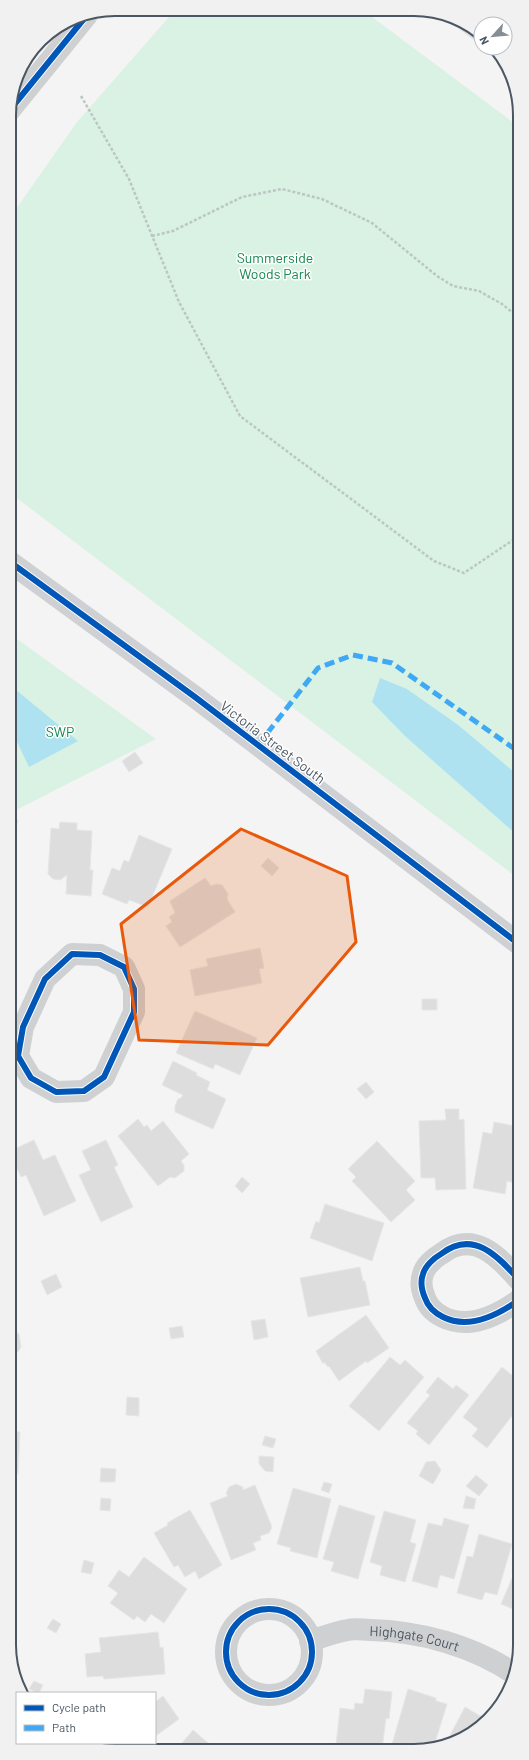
<svg xmlns="http://www.w3.org/2000/svg" width="529" height="1760" font-family="Barlow,sans-serif">
	<style>
		.green { fill: #d9f2e3 }
		.water { fill: #aee2f0 }
		.building { fill: #ddddde; stroke: #e5e6e7 }
		.lines { fill: none; stroke-linecap: round; stroke-linejoin: round }
		.path { stroke: #bcc7c4; stroke-width: 2.5; stroke-dasharray: 3 2; stroke-linecap: butt }
		.minor { stroke: #ced0d2; stroke-width: 22 }
		.tertiary { stroke: #ced0d2; stroke-width: 22 }
		.secondary { stroke: #ced0d4; stroke-width: 22 }
		.quiet { stroke: #3fa9f5; stroke-width: 5; stroke-dasharray: 10 5; stroke-linecap: butt }
		.cycleway-casing { stroke: #fff; stroke-width: 8 }
		.cycleway { stroke: #0057b8; stroke-width: 6 }
		.marked { fill: #e8590c; fill-opacity: 0.2; stroke: #e8590c; stroke-width: 3; stroke-linejoin: round }
		.labels { text-anchor: middle; dominant-baseline: central; stroke-width: 3; stroke-linejoin: round; paint-order: stroke }
		.park-label { font-size: 14px; fill: #17864f; stroke: #fff }
		.street-label { font-size: 14px; fill: #4a5661; stroke: #fff }
		.rim { fill: none; stroke: #4a5661; stroke-width: 2 }
	</style>
	<rect width="100%" height="100%" fill="#f4f4f4"/>
	<path class="green" d="M176,9L364,11L518,126L519,776L457,724L407,689L406,737L519,837V879L10,493L9,219L77,122Z
		M10,634L156,739L14,811L10,803Z"/>
	<path class="water" d="M380,678L407,689L457,724L519,776V837L406,737L372,702Z
		M10,685L78,741L29,767L10,727Z"/>
	<path class="building" d="M438,13L481,36V45Z
		M485,48H493L499,59Z
		M135,752L143,763L129,772L122,761Z
		M10,818L18,820L15,832L10,831Z
		M60,822L77,823V830L92,831L90,870H93L91,896L66,894L67,875L60,880L53,879L48,874L51,828L59,829Z
		M139,835L172,849L148,907L129,900L127,904L102,894L112,868L120,871L124,860L129,862Z
		M268,858L279,868L272,876L261,866Z
		M205,878L211,886L216,884L222,885L228,894L227,899L235,912L180,947L166,926L172,922L169,917L175,913L170,901Z
		M10,906L14,914L10,920Z
		M260,948L264,968L259,969L262,983L195,996L190,970L208,966L206,959Z
		M422,999H437V1010H422Z
		M195,1011L257,1038L240,1075L215,1064L213,1069L176,1053Z
		M173,1061L197,1073L196,1075L210,1082L207,1090L226,1099L213,1129L175,1112V1106L178,1099L181,1098L183,1095L162,1085Z
		M366,1082L374,1092L366,1099L357,1089Z
		M445,1109H459V1120L464,1119L466,1189L436,1190L435,1178H421L419,1121L446,1120Z
		M138,1119L144,1127L147,1125L151,1131L163,1121L189,1154L181,1161L184,1165V1171L175,1178L170,1177L158,1186L118,1136Z
		M494,1122L515,1126L516,1122H519V1184L507,1181L505,1194L473,1188L483,1132L492,1134Z
		M34,1140L43,1160L55,1155L76,1201L44,1216L26,1175L21,1177L10,1153V1151Z
		M106,1140L118,1165L114,1167L133,1207L101,1222L79,1175L91,1170L82,1151Z
		M377,1141L415,1181L406,1190L415,1200L391,1222L352,1181L356,1177L348,1169Z
		M242,1177L250,1184L242,1193L235,1186Z
		M325,1204L384,1223L372,1261L310,1238L316,1221L319,1223Z
		M360,1267L363,1281H365L370,1305L308,1317L300,1278Z
		M56,1274L62,1287L47,1295L41,1281Z
		M366,1315L389,1348L367,1363L366,1361L339,1381L329,1366L328,1367L324,1362L323,1364L316,1351Z
		M265,1319L268,1337L254,1340L251,1321Z
		M182,1326L184,1337L171,1339L169,1328Z
		M11,1330H14L19,1334L21,1347L18,1352L11,1353Z
		M390,1357L400,1365L405,1360L424,1377L379,1431L349,1406Z
		M502,1367L519,1381L520,1409L516,1413L515,1412L487,1448L472,1436L478,1429L463,1417Z
		M11,1374H14L15,1414H11Z
		M438,1377L453,1389L456,1385L469,1395L429,1445L416,1434L418,1431L407,1423L430,1395L426,1392Z
		M127,1397L139,1398V1416L126,1415Z
		M11,1431L20,1432L18,1474L11,1473Z
		M265,1436L276,1439L273,1448L262,1445Z
		M259,1456L274,1457L273,1472L265,1471L259,1464Z
		M435,1461L441,1470L433,1484L419,1476L426,1462Z
		M101,1468L116,1469L115,1482H100Z
		M476,1475L488,1485L479,1496L466,1486Z
		M324,1482L332,1484L329,1493L321,1490Z
		M236,1484L243,1487V1490L255,1485L272,1527L269,1533L260,1536L261,1540L253,1543L256,1550L231,1560L210,1503L228,1496L226,1493L229,1487Z
		M293,1488L331,1499L317,1558L290,1551L291,1548L277,1544Z
		M519,1490L520,1491L519,1505L512,1500Z
		M466,1496L476,1499L474,1509L463,1508Z
		M101,1498L111,1499L110,1511L100,1510Z
		M339,1505L375,1516L358,1579L331,1571L334,1562L323,1559Z
		M190,1510L222,1565L199,1579L195,1571L185,1577L178,1565L174,1567L154,1533L168,1525L167,1523Z
		M384,1511L416,1520L410,1542L416,1544L405,1582L380,1575L382,1566L370,1562Z
		M444,1518L469,1525L454,1579L440,1575L437,1588L412,1581L428,1523L442,1526Z
		M479,1534L512,1544L497,1595L485,1592L482,1600L457,1593L467,1556L473,1557Z
		M144,1557L187,1589L164,1623L151,1614L145,1622L137,1616L134,1620L110,1603L118,1593L108,1586L119,1570L129,1577Z
		M84,1560L94,1563L91,1574L81,1572Z
		M520,1566V1612L501,1604L512,1578L514,1579Z
		M53,1619L61,1624L56,1633L47,1628Z
		M158,1632L160,1648L163,1647L165,1674L104,1679L103,1676L87,1677L85,1654L101,1652L99,1638Z
		M34,1681L43,1685L39,1693L29,1689Z
		M365,1689L392,1692L389,1719L386,1718L382,1749H338V1745H336L340,1708L354,1710L355,1703L363,1704Z
		M408,1689L436,1698V1701L447,1704L433,1749L391,1748Z
		M163,1696L179,1719L157,1735L155,1732V1702Z
		M465,1707L487,1720L467,1737L445,1745Z
		M193,1730L215,1749H177Z
		M112,1743H139L130,1749H116Z"/>
	<g class="lines">
		<path class="path" d="M81,96L129,179L179,302L240,416L434,561L464,573L519,536
			M152,236L173,231L242,197L282,189L322,199L372,223L437,276L453,286L479,291L502,304L518,317"/>
		<g class="minor">
			<path d="M72,954L100,955L124,967L134,989V1012L104,1077L84,1091L56,1092L31,1078L18,1056L23,1027L45,979Z"/>
			<path d="M519,1280C498,1256 473,1229 441,1254C434,1258 425,1266 423,1274C420,1282 422,1291 425,1298C428,1307 435,1313 443,1317C469,1330 498,1315 519,1300"/>
			<circle cx="269" cy="1652" r="43"/>
			<path id="s1" d="M310,1641C323,1637 335,1632 348,1630C355,1628 363,1630 370,1630C420,1631 473,1646 515,1674"/>
		</g>
		<path class="tertiary" d="M9,111L87,15"/>
		<path class="secondary" d="M10,562L195,697L519,944"/>
		<path class="quiet" d="M258,745L318,668L353,655L392,663L519,752"/>
		<g class="cycleway-casing">
			<path id="cycleway" d="M9,111L87,15
				M10,562L195,697L519,944
				M72,954L100,955L124,967L134,989V1012L104,1077L84,1091L56,1092L31,1078L18,1056L23,1027L45,979Z
				M519,1280C498,1256 473,1229 441,1254C434,1258 425,1266 423,1274C420,1282 422,1291 425,1298C428,1307 435,1313 443,1317C469,1330 498,1315 519,1300
				M226 1652a43 43 0 1 1 86 0a43 43 0 1 1-86 0Z"/>
		</g>
		<use href="#cycleway" class="cycleway"/>
	</g>
	<path class="marked" d="M241,829L347,876L356,942L268,1045L139,1040L121,924Z"/>
	<g class="labels">
		<g class="park-label">
			<text x="275" y="257">Summerside<tspan x="275" dy="16">Woods Park</tspan></text>
			<text x="60" y="731">SWP</text>
		</g>
		<g class="street-label">
			<text transform="translate(273 742) rotate(37)">Victoria Street South</text>
			<text stroke="none"><textPath href="#s1" startOffset="107">Highgate Court</textPath></text>
		</g>
	</g>
	<path d="M0 0H529V1760H0ZM115 16H414A99 99 0 0 1 513 115V1645A99 99 0 0 1 414 1744H115A99 99 0 0 1 16 1645V115A99 99 0 0 1 115 16Z" fill="#f1f1f2" fill-rule="evenodd"/>
	<path class="rim" d="M115 16H414A99 99 0 0 1 513 115V1645A99 99 0 0 1 414 1744H115A99 99 0 0 1 16 1645V115A99 99 0 0 1 115 16Z"/>
	<rect x="16" y="1692" width="140" height="52" fill="#ffffff" stroke="#b7bbc0"/>
	<rect x="24" y="1705" width="20" height="6" fill="#0057b8" stroke="#b7bbc0"/>
	<text x="52" y="1712" font-size="12" fill="#4a5661">Cycle path</text>
	<rect x="24" y="1725" width="20" height="6" fill="#3fa9f5" stroke="#b7bbc0"/>
	<text x="52" y="1732" font-size="12" fill="#4a5661">Path</text>
	<g transform="translate(493 36) rotate(243)"><circle r="19" fill="#ffffff" stroke="#b7bbc0"/>
	<path d="M0-3L7 15L0 10L-7 15Z" fill="#868d94"/>
	<text y="-6" font-size="11" font-weight="bold" text-anchor="middle" fill="#4a5661">N</text>
	</g>
</svg>
